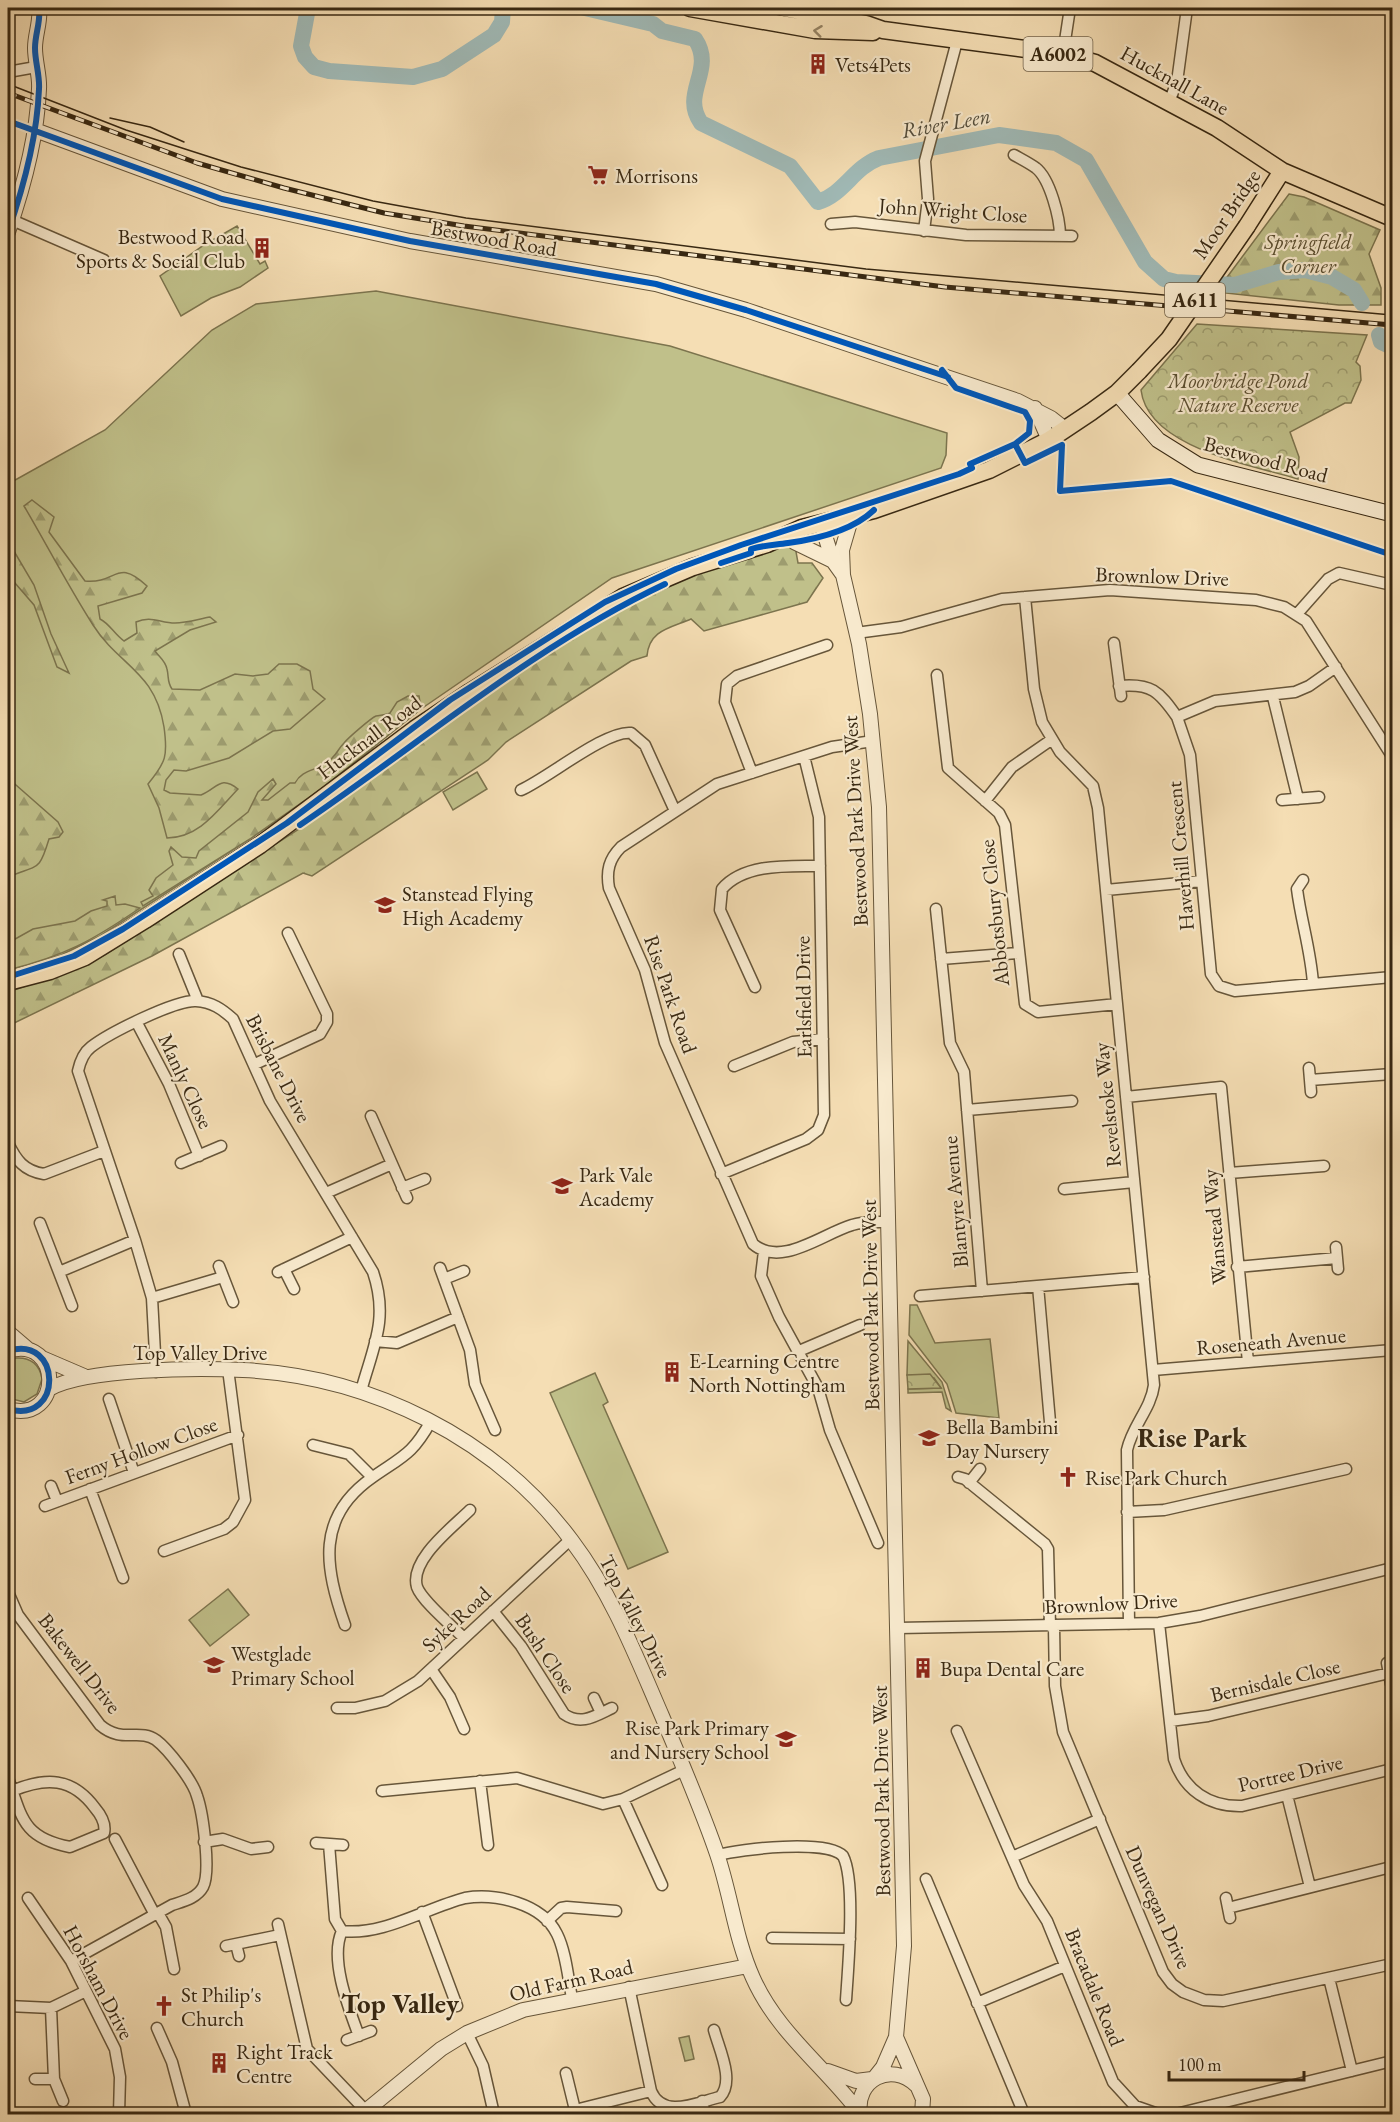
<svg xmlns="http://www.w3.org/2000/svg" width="1400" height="2122" font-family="'EB Garamond',serif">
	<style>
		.grass { fill: #c0c08a; stroke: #7c744e; stroke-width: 1.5 }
		.forest { fill: url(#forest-firs); stroke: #7c744e; stroke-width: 1.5 }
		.park { fill: url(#park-crowns); stroke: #7c744e; stroke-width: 1.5 }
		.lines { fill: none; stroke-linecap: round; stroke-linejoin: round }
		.river { stroke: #a0bab7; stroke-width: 16 }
		.minor-casing { stroke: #67563a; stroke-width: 13 }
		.tertiary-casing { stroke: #67563a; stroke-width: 16 }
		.secondary-casing { stroke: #382812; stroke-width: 17 }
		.primary-casing { stroke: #382812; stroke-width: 19 }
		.minor { stroke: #f8eace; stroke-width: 10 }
		.tertiary { stroke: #f8eace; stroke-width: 14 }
		.secondary { stroke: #f8eace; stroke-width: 15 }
		.primary { stroke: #f5deb4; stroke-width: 16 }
		.tram { stroke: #382812; stroke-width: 1.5 }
		.rail-casing { stroke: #382812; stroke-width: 5 }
		.rail { stroke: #f8eace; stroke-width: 3; stroke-dasharray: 9; stroke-linecap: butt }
		.primary-bridge-casing { stroke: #382812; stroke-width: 19; stroke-linecap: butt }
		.primary-bridge { stroke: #f5deb4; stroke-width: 16 }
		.cycleway-casing { stroke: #f8eace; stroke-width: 10 }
		.cycleway { stroke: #0057b8; stroke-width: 6 }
		.oneway { stroke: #968363 }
		.labels { text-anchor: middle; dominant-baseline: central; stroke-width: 4.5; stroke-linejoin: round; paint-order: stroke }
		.shield { fill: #f8eace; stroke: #72624a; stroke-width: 1.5 }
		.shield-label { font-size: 20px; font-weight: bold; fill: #382812 }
		.poi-label { font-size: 21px; fill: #382812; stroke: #f8eace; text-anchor: start }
		.street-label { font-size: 21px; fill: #382812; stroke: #f8eace }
		.park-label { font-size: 21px; font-style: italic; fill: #5a4e30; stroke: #f8eace }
		.water-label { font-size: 22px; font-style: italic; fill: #524c3b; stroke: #f8eace }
		.district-label { font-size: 27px; font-weight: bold; fill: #382812; stroke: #f8eace }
	</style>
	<defs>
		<pattern id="forest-firs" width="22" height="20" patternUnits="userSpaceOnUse" patternTransform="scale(1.5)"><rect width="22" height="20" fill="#c0c08a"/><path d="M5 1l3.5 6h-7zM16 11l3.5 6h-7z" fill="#9d9c6f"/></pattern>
		<pattern id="park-crowns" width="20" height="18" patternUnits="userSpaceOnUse" patternTransform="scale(1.5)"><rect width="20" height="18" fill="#c0c08a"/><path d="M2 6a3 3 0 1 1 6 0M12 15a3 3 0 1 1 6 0" fill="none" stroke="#9d9c6f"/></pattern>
	</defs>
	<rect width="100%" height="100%" fill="#f5deb4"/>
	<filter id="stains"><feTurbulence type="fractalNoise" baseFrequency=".00333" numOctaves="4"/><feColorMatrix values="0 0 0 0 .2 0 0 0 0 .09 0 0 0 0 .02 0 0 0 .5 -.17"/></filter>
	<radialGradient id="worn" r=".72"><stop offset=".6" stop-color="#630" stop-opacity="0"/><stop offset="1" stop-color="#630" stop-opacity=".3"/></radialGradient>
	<path class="grass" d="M237,226L260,264L265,261L268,268L240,287L211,298L181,316L160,276L204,245Z
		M376,291L670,346L947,433L946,455L941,468L612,578L421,709L321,789L250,839L100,936L61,955L8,970V484L105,430L212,330L256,304Z
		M477,772L487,789L453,810L443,792Z
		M910,1305H917L935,1343L990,1339L999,1418L956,1413L947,1384L909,1335Z
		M908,1341L942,1382L951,1411L946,1408L942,1392L908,1393V1389L941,1388L934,1378L907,1375Z
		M16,1358C31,1357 40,1365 42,1379L37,1394L24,1402L8,1398V1361Z
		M595,1373L608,1402L603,1405L668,1552L628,1569L550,1393Z
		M228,1589L249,1615L210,1646L189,1620Z
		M689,2036L694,2059L685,2061L679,2038Z"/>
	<path class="forest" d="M1289,194L1304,197L1380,230L1369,254L1381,288V305H1339L1216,292Z
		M32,500L54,517L49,532L85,581C118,584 116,557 147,586L142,593L98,606L100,619C110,624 114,634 124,641L137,633L136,622C151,615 160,623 175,623C186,623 199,619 210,617L216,622L190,630L155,651C160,658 165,660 167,669C169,677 167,682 172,689L200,690L235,674L253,676L268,674L279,664H297L310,671L313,689L325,699L290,729L273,731L229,758L186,771L174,770L166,780L164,790L170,793L201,795C218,788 220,775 238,789C217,811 199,838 167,838L159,808L148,784C166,762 168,756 164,727C155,671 119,666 93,625C68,586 47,545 24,506Z
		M8,541L34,585L51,634L69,673L57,667L34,605L8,575Z
		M795,546L798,563H812L823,578L807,602L704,631L691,619C670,628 649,630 647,656L631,661L506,742L488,760L312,876L303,873L152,956L8,1026V992L82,967L106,954L313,820L491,690L625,605L690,575L776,548Z
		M408,696H419L421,709L321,789L250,839L143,906L141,902L153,896L149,890L156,878L173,865L169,851L171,847L182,857L196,858L199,851L248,812L258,792L273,779L276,784L262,800H268L290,783H295C302,770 315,771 326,763C336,757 337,750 344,743C348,738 371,718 376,716C381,715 386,715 390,713L397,702Z
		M8,778L58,822L63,832L59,837L49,839C39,872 39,864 8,877Z
		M115,896L116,905L125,904L140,908C92,941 64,956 8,970V943L33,929L75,921L91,911L107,906V901L103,900Z"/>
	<path class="park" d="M1197,324L1367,335L1356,362L1360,366L1361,380L1351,403H1345L1290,432L1299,457L1298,479C1252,465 1148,448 1141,390Z
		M930,1374L941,1388L908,1389L907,1375Z"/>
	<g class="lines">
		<path class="river" d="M308,8L301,46L305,57L314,67L329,71L413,77L442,69L494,35L502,22L503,8
			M585,8L653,24L662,31L695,39C716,70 680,93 701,123L790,166L818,202C844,194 853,168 879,158L999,135L1056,143L1086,160L1145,262L1164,279L1176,282L1235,285L1279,272L1305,270L1332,277L1354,290L1362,303
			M1379,335L1381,342L1392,347"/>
		<g class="minor-casing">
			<path id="minor" d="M1063,54L1070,8
				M8,72L36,67
				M1169,102L1177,82L1187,8
				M1014,155C1021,159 1029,163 1036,168C1050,179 1060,218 1060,236
				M12,220L104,260
				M831,224L855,222L966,235L1072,236
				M924,231L928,199L925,161L957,41
				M1025,597L1034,689L1042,722L1060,752L1093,786L1098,808L1154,1385C1151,1409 1132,1426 1127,1450L1129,1624
				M1297,614L1328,579L1339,573L1392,585
				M856,633L901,627L1002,599L1110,590L1256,600L1284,607L1306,621L1392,756
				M1114,643L1121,696
				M1336,667L1309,686L1295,692L1215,701L1177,717L1190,755L1211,974L1219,986L1235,991L1392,977
				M937,675L948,768L999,813L1005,825L1025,1004L1038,1012L1117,1004
				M1119,686C1151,683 1159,691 1177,717
				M1273,697L1298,799
				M873,741L832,747L717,784L621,847C609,859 606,871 609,888L645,970L665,1043L753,1244C781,1268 822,1234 852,1225C863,1221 877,1222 889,1222
				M752,773L725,702L727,684L737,676L827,645
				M521,790C548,778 606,730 631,733L645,745L675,811
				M1282,800L1319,797
				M985,801L1012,767L1051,740
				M1303,880L1297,889C1301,921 1311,951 1313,984
				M1106,890L1202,881
				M936,909L950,1043L964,1072L982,1291
				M179,954L198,1001
				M941,959L1018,953
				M755,987L720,910L722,889C744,863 789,866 820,866
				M137,1023L169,1084L199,1156
				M255,1064L320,1034L327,1022V1014L288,933
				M734,1066L793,1042L823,1039
				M1309,1068L1311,1092
				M1310,1080L1392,1074
				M1126,1097L1221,1087L1248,1362
				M967,1110L1072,1101
				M371,1116L407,1198
				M8,1143C16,1160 24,1171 44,1174L104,1151
				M181,1163L221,1146
				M1229,1173L1324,1166
				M721,1174L806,1139L818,1130L824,1115L819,817L804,756
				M402,1188L425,1179
				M1064,1189L1134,1182
				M326,1193L392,1164
				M40,1223L72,1306
				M1336,1247L1338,1269
				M764,1251L761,1276L779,1317L818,1388L830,1430L878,1543
				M219,1266L233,1302
				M1237,1267L1337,1258
				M440,1268L470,1350L475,1384L495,1430
				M284,1269L294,1289
				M59,1272L135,1240
				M278,1272L352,1237
				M444,1279L464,1271
				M1038,1286L1050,1422
				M920,1296L1144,1277
				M152,1298L223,1277
				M375,1341L397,1343L458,1317
				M799,1351L860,1325
				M1153,1370L1392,1350
				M156,1372L152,1298L135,1240L78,1071C80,1062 83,1053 91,1047C109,1033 175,1000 196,1001C212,1002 222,1009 233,1019L270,1101L373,1272C389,1319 373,1347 361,1391
				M109,1399L134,1473
				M313,1445L349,1454L372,1477
				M958,1477L965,1479L1045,1544L1048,1549L1050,1626
				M969,1483L980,1469
				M51,1486L57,1501
				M90,1489L123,1578
				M45,1506L238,1435
				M1127,1512L1164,1510L1346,1469
				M164,1551L224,1529L233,1522L245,1500L228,1369
				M8,1592L18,1615L100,1725C122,1744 139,1728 156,1740C168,1749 193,1781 197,1796C203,1813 211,1872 203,1887C197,1898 184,1901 172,1905L71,1961
				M493,1611L521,1646L564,1714C581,1726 595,1716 612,1708
				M1159,1623L1174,1759C1184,1790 1209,1807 1242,1806L1392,1769
				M345,1625C325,1568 315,1517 373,1477C403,1456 412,1455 431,1421
				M1054,1626L1055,1686L1063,1732L1163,1972L1172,1984L1183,1992L1204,2000L1223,2001L1392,1964
				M898,1628L1159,1623L1200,1616L1392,1568
				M464,1638C452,1626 422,1601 417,1587C409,1560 453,1527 470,1510
				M1387,1663L1391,1684
				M431,1669L450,1697L464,1729
				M594,1698L601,1713
				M337,1708H355L385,1701L418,1681L571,1539
				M1170,1721L1208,1716L1389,1673
				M957,1731L1024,1885L1047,1921L1113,2082L1135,2106L1158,2114
				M8,1778C22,1818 23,1838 70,1847L104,1833C106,1824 101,1815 95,1808C72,1777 46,1777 12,1791
				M480,1781L488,1845
				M382,1791L517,1778L603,1804L623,1799L684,1770
				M1287,1795L1310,1887
				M623,1799L662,1885
				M115,1839L155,1915
				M204,1842L223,1839L251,1849L268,1847
				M316,1843L343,1845
				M329,1844L335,1919L342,1931C383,1936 426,1908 465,1898C495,1893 542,1903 557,1934C566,1952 568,1978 572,1998
				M718,1855C741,1849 827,1839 843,1856C856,1881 848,1969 846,2000
				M1012,1857L1100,1819
				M926,1879L1024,2114
				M28,1898L71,1961L115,2049L120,2077L119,2114
				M1226,1898L1230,1918
				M1228,1908L1391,1867
				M422,1912L457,2006
				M158,1913L166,1927L174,1969
				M547,1921L561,1908L567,1907L616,1911
				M278,1924L307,2049L366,2111
				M342,1931C329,1959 349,2009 359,2036
				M772,1938L850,1939
				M236,1944L239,1956
				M226,1946L280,1935
				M1329,1978L1352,2071
				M629,1987L651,2091C663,2120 698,2102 720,2097C735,2081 719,2049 714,2030
				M977,2003L1065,1966
				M8,2006L51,2008L86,1991
				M51,2008L54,2079L63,2101
				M157,2028L172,2062L186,2114
				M467,2033L483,2066L494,2114
				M347,2040L371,2031
				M566,2073L576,2114
				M35,2079H54
				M702,2101L705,2114
				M575,2110L651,2091
				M1176,2114L1392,2061"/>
		</g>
		<g class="tertiary-casing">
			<path id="tertiary" d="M35,130L222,199L410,241L656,284L746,310L1018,401L1051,418L1065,429
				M8,232C24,186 37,138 39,89C40,76 35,62 35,48C35,34 41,21 39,8
				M1035,408L1049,440
				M821,523L833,561L843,575
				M849,526L842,550L843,575L859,644L870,714L879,807L904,1946L896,2037L883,2067L875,2077
				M794,542L833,561
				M8,1332L29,1350
				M8,1351C62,1334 64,1425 8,1409
				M42,1358L84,1376
				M49,1389C86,1368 198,1368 243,1370C370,1376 496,1438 572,1541C612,1594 636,1656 662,1716C681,1762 701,1807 717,1854C731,1895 735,1938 753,1978C777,2032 824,2066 859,2112
				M896,2037L923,2099L922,2114
				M828,2071L856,2081L872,2079
				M362,2114L441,2049L467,2033L523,2010L748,1966
				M860,2114C855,2080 891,2061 916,2085"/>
		</g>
		<g class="secondary-casing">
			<path id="secondary" d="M1117,393L1158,440L1198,465L1392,514"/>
		</g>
		<g class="primary-casing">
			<path id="primary" d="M690,8L815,30L873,32
				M784,8L866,24L883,30L1063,54L1095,63L1217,128L1282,171L1392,218
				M1247,226L1282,171
				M8,982L50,971L85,957L145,920L260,845L415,729L470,692L623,597L693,567L767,544L802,528L874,510L989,470L1049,440L1091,412L1117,393L1139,371"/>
		</g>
		<use href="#minor" class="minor"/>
		<use href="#tertiary" class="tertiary"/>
		<use href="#secondary" class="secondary"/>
		<use href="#primary" class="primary"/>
		<path class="tram" d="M8,84L126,130L241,167L373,201L466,218L866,269L1392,315
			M110,118L150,127L184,142"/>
		<g class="rail-casing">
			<path id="rail" d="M8,93L197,163L284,188L384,213L464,226L945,287L1392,325"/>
		</g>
		<use href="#rail" class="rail"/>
		<g class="primary-bridge-casing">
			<path id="primary-bridge" d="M1139,371L1169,339L1247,226"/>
		</g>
		<use href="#primary-bridge" class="primary-bridge"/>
		<g class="cycleway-casing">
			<path id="cycleway" d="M8,121L222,199L410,241L656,284L746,310L948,377
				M8,232C24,186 37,138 39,89C40,76 35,62 35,48C35,34 41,21 39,8
				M942,370L956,388L1025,412L1030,421L1029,433L1015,444L1025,463L1062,445
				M1062,445L1060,491L1171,481L1392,555
				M721,563L751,553V549C764,545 775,545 788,543C817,539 853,530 874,510
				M300,825C421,743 532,647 665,584
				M8,977L74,956L123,929L287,823L450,700L605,602L676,569L741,545L959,474L972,468L970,464L1015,444
				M8,1351C62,1334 64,1425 8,1409"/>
		</g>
		<use href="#cycleway" class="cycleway"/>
	</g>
	<defs><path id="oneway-chevron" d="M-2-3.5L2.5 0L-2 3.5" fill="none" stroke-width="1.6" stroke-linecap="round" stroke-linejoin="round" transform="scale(1.5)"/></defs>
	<use class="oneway" href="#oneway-chevron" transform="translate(818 31) rotate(-173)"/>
	<defs>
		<g id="building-bare" transform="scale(1.62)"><path d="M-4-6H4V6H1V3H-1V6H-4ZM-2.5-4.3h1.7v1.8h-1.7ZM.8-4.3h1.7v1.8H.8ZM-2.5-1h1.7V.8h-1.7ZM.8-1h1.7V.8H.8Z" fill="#8f2418" stroke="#f8eace" stroke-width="2.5" paint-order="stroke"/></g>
		<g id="supermarket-bare" transform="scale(1.62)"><path d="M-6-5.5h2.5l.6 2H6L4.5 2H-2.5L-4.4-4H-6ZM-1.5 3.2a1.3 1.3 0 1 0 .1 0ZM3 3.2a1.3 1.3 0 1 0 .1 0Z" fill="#8f2418" stroke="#f8eace" stroke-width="2.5" paint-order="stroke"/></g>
		<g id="school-bare" transform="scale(1.62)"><path d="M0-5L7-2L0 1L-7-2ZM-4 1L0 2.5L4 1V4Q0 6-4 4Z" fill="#8f2418" stroke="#f8eace" stroke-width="2.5" paint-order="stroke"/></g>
		<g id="church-bare" transform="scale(1.62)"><path d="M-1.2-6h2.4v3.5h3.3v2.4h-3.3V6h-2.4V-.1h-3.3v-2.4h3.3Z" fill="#8f2418" stroke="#f8eace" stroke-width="2.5" paint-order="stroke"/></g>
	</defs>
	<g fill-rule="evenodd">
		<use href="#building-bare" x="818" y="64"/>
		<use href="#supermarket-bare" x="598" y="175"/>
		<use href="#building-bare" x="262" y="248"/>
		<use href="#school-bare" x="385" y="905"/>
		<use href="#school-bare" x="562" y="1186"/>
		<use href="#building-bare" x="672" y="1372"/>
		<use href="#school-bare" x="929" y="1438"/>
		<use href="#church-bare" x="1068" y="1477"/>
		<use href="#school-bare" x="214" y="1665"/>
		<use href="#building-bare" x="923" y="1668"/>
		<use href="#school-bare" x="786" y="1739"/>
		<use href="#church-bare" x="164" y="2006"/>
		<use href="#building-bare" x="219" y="2063"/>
	</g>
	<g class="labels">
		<g class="shield">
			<rect x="1023.5" y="37" width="69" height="34" rx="4.5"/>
			<rect x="1165" y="283" width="60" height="34" rx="4.5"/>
		</g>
		<g class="shield-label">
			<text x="1058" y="54">A6002</text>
			<text x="1195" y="300">A611</text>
		</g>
		<g class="poi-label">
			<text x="835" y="64">Vets4Pets</text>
			<text x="615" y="175">Morrisons</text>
			<text x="245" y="236" text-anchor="end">Bestwood Road<tspan x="245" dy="24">Sports &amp; Social Club</tspan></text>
			<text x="402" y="893">Stanstead Flying<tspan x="402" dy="24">High Academy</tspan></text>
			<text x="579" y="1174">Park Vale<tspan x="579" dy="24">Academy</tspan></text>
			<text x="689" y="1360">E-Learning Centre<tspan x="689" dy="24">North Nottingham</tspan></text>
			<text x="946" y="1426">Bella Bambini<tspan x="946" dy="24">Day Nursery</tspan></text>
			<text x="1085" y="1477">Rise Park Church</text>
			<text x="231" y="1653">Westglade<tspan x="231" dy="24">Primary School</tspan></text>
			<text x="940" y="1668">Bupa Dental Care</text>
			<text x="769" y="1727" text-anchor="end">Rise Park Primary<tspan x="769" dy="24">and Nursery School</tspan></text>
			<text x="181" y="1994">St Philip's<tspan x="181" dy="24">Church</tspan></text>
			<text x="236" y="2051">Right Track<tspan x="236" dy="24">Centre</tspan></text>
		</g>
		<g class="street-label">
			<text transform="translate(1175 80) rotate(29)">Hucknall Lane</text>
			<text transform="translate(953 210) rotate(4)">John Wright Close</text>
			<text transform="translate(1226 214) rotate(-56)">Moor Bridge</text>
			<text transform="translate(494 238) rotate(10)">Bestwood Road</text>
			<text transform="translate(1266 459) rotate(15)">Bestwood Road</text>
			<text transform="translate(1162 576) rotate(2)">Brownlow Drive</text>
			<text transform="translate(369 737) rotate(-37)">Hucknall Road</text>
			<text transform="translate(855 821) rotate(-93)">Bestwood Park Drive West</text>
			<text transform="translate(1180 856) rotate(-95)">Haverhill Crescent</text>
			<text transform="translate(994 913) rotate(-96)">Abbotsbury Close</text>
			<text transform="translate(671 994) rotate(71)">Rise Park Road</text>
			<text transform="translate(803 997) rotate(-91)">Earlsfield Drive</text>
			<text transform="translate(279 1068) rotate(63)">Brisbane Drive</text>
			<text transform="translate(186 1081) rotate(65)">Manly Close</text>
			<text transform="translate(1107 1105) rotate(-96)">Revelstoke Way</text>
			<text transform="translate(955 1202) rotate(-95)">Blantyre Avenue</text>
			<text transform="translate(1214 1227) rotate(-95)">Wanstead Way</text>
			<text transform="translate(870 1305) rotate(-91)">Bestwood Park Drive West</text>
			<text transform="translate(1271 1341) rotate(-5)">Roseneath Avenue</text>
			<text x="200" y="1352">Top Valley Drive</text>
			<text transform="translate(141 1450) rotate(-20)">Ferny Hollow Close</text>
			<text transform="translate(1111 1603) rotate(-3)">Brownlow Drive</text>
			<text transform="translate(636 1616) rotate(63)">Top Valley Drive</text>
			<text transform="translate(456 1619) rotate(-43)">Syke Road</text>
			<text transform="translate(546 1653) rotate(56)">Bush Close</text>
			<text transform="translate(80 1663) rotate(52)">Bakewell Drive</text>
			<text transform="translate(1275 1680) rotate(-13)">Bernisdale Close</text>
			<text transform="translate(1290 1773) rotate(-13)">Portree Drive</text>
			<text transform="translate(881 1791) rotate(-91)">Bestwood Park Drive West</text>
			<text transform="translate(1159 1907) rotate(66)">Dunvegan Drive</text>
			<text transform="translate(571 1980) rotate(-13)">Old Farm Road</text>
			<text transform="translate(99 1982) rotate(62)">Horsham Drive</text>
			<text transform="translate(1095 1987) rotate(68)">Bracadale Road</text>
		</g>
		<g class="park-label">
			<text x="1308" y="241">Springfield<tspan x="1308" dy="24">Corner</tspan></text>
			<text x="1238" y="380">Moorbridge Pond<tspan x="1238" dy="24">Nature Reserve</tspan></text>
		</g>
		<g class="water-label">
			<text transform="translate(946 123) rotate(-10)">River Leen</text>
		</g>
		<g class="district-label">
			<text x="1192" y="1437">Rise Park</text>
			<text x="400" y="2003">Top Valley</text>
		</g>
	</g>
	<rect width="1400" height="2122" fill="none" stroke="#f5deb4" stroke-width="30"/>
	<rect x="9" y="9" width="1382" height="2104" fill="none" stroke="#382812" stroke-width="3"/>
	<rect x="15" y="15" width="1370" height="2092" fill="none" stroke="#382812" stroke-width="1.5"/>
	<path d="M1169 2071v9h135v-9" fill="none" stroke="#382812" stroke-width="3"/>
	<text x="1178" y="2071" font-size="18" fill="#382812" stroke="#f8eace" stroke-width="4.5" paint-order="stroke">100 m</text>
	<rect width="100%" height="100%" filter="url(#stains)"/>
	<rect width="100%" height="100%" fill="url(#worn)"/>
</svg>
